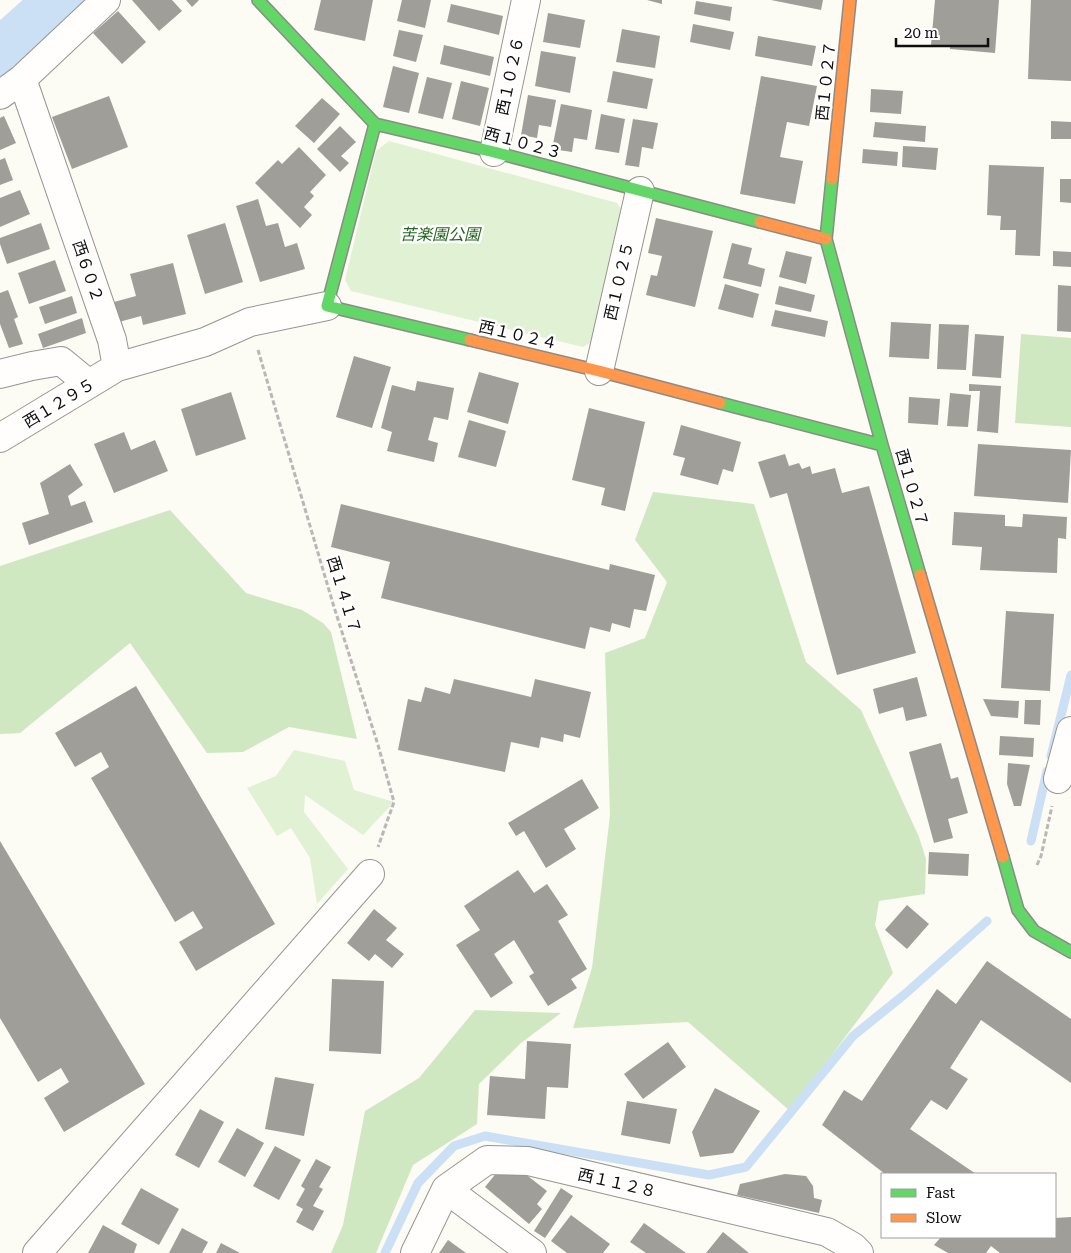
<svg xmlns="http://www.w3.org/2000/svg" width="1071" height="1253" font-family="'Roboto Serif','Noto Sans JP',serif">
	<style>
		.green { fill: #e1f1d4 }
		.forest { fill: #d0e8c2 }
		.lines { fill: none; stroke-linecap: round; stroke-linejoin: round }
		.stream { stroke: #cbdff5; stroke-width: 9 }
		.river { stroke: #cbdff5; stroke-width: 55 }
		.building { fill: #9f9e99 }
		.street-casing { stroke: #959592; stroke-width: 30 }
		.fast-casing { stroke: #8c8b88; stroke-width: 14 }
		.slow-casing { stroke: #8c8b88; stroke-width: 14 }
		.path { stroke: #b8b8b7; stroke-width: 3; stroke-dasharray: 5 2.5; stroke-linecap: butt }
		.street { stroke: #fffefd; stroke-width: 28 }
		.fast { stroke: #63d668; stroke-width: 11 }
		.slow { stroke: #ff974d; stroke-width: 11 }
		.labels { text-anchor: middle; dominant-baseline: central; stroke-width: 5; stroke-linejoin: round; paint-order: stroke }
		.street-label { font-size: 16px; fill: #0e0e0e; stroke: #fff }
		.park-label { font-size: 16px; font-style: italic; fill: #22661f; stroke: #fff }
	</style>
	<rect width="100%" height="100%" fill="#fcfbf4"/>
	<path class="green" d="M389,141L617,203L625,215L594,341L583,347L351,291L345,280L376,151Z
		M294,750L345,761L354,790L394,802L363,835L305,795L304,812L348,869L317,904L310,858L291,828L277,836L247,788L276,776Z"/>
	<path class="forest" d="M1021,334L1071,338V427L1015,423Z
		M653,492L754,504L806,662L861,710L919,837L926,859L925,894L879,901L875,925L893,973L790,1111L688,1022L573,1028L592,968L610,815L605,653L645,638L667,582L635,540Z
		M170,510L246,593L302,610L323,623L331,632L357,739L289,727L243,752L207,753L130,643L20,733L0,734V566Z
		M475,1010L561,1013L521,1043L479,1084L477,1124L413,1165L376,1253H331L343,1225L365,1111L419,1078Z"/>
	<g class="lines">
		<path class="stream" d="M1051,756L1071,675
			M1031,841L1047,771
			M385,1253L418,1183L454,1146L485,1136L709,1175L746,1167L853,1036L905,994L987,921"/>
		<path class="river" d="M0,57L64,0"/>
	</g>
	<path class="building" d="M132,0H172L182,11L159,31Z
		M186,0H199L192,7Z
		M321,0H373L365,41L314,30Z
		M402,0H431L425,28L397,21Z
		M647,0H662V4Z
		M771,0H823L821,10Z
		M935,0H999L995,53L950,49V46L931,45Z
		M1031,0H1071V81L1028,79Z
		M696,1L732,7L730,21L694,14Z
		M451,4L503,16L499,35L447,22Z
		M118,11L146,42L122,64L93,33Z
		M548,13L585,20L580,48L543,42Z
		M693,24L734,32L730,50L690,42Z
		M622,29L660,36L655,68L616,62Z
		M399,30L423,35L416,62L393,56Z
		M758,36L816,46L812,66L755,56Z
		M444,45L494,57L490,76L440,64Z
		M541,51L576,57L570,93L535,86Z
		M393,66L419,73L409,113L383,107Z
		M613,71L653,79L647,109L607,102Z
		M761,76L817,86L809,126L787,122L780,157L803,161L795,204L740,194Z
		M427,77L452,83L443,119L418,113Z
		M461,81L489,88L480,126L452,119Z
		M871,89L903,91L901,114L870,112Z
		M528,95L556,100L551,127L539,125L537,138L521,135Z
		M109,96L128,147L72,169L52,117Z
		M322,98L340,114L314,143L295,126Z
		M561,104L592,110L587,140L574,138L572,152L552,149Z
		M601,114L625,119L619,153L595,149Z
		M4,116L16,143L0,150V118Z
		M633,119L658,123L653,149L642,147L639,167L625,165Z
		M1051,121L1071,122V139H1051Z
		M875,122L926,126L925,142L873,137Z
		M340,126L356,142L341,156L349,163L340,172L317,149Z
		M903,146L938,148L936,170L902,167Z
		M299,147L326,175L310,192L314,196L304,207L312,215L300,228L255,183L278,160L282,164Z
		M863,149L898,152L897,166L862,163Z
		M5,158L13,180L0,185V160Z
		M989,165L1044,167L1040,256L1015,255L1016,230H1000L1001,216L987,215Z
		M1060,179H1071V203L1060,202Z
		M20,190L30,214L0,227V198Z
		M258,199L266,226L278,223L285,247L297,243L305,269L260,282L236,206Z
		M656,218L713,231L695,307L646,295L651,275L657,276L662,256L648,253Z
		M41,223L50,249L7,264L0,244V238Z
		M225,223L243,282L205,294L187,235Z
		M732,243L752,248L748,264L765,269L761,287L723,278Z
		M786,251L812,257L806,284L779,277Z
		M1053,251L1071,252V267L1053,266Z
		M55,260L66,291L29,304L18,273Z
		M173,263L186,314L143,325L141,316L119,322L114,302L136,296L130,274Z
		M725,284L759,294L753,318L718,309Z
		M1058,285L1071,286V332L1057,331Z
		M779,286L815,295L811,312L775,304Z
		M8,290L18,317L14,319L23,344L9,348L0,324V293Z
		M72,296L77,313L45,324L39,307Z
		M775,310L828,321L825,337L771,326Z
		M82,318L86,333L43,348L38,334Z
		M891,322L931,324L929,359L889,357Z
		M939,324L969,325L966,370L937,369Z
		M975,334L1004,336L1001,378L972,376Z
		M354,356L391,367L372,428L336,417Z
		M479,372L519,383L508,424L467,412Z
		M417,381L454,388L448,420L434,417L428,440L438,443L434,462L387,451L392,432L381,428L392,385L415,391Z
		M969,384L1001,386L998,433L977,431L980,391H969Z
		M231,392L246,439L196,456L181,409Z
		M950,393L971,395L968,427L947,426Z
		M909,397L940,399L938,425L908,423Z
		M589,408L645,422L625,511L601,505L605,488L572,480Z
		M469,420L506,431L496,467L458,457Z
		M681,425L741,442L733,472L723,469L718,485L680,475L685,458L673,455Z
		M124,432L131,450L155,440L168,471L114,493L94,444Z
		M978,444L1071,450L1068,503L974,496Z
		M785,454L789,466L799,463L802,469L810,466L812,474L835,468L842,493L869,486L916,653L837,675L787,493L770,498L758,462Z
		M70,464L83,485L68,496L71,506L85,501L93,522L29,545L22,523L49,514L40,483Z
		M341,504L609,570L610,564L655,575L646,611L634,609L630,628L612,623L610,632L590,627L585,649L381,598L390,562L331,547Z
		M954,512L1005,515V526L1022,527L1023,514L1067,517L1066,539L1058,538L1057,573L980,570L982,547L952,545Z
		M1006,611L1054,614L1050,691L1001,688Z
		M917,677L927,716L906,721L903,707L879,714L873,689Z
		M454,679L531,697L535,679L591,692L580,738L564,734L563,742L541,737L539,748L511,742L505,772L398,750L408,699L421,702L425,687L450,694Z
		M136,686L275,924L196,971L179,942L203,928L193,911L175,922L91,778L109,767L101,752L75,767L55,733Z
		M983,699L1019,701L1018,718L991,716Z
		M1025,700H1041L1040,725L1024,724Z
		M1000,736L1034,738L1033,757L999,755Z
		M941,743L951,779L958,777L968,813L948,819L953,838L934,843L909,752Z
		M1008,763L1030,765L1021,806H1014L1007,784Z
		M582,779L599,808L564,829L576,849L546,868L524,831L516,836L508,823Z
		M0,841L145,1084L64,1132L44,1098L69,1082L61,1068L38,1082L0,1018Z
		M929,852L969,854L968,876L928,874Z
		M518,870L534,893L547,884L568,915L558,921L587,969L571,979L577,988L548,1006L529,976L534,973L514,940L494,954L513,983L491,998L456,945L480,930L464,906Z
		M907,905L929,924L907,949L885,930Z
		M374,909L397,928L386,940L404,954L392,968L375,954L369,961L347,943Z
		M987,961L1071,1019V1083L981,1020L950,1068L968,1079L947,1110L931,1100L910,1129L976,1174H885L822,1125L844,1090L862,1101L937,989L956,1004Z
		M332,979L384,981L381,1054L329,1051Z
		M527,1041L571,1044L568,1088L547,1087L545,1119L487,1115L490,1076L525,1079Z
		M668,1042L686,1067L643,1099L624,1074Z
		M275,1077L314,1084L304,1136L265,1129Z
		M715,1088L760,1111L733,1153L700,1157L692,1132Z
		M627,1101L677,1109L670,1144L621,1135Z
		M200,1109L224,1122L199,1168L175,1155Z
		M237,1128L264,1143L245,1177L218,1162Z
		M275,1146L301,1160L279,1200L253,1186Z
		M316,1159L331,1167L319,1187L323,1189L313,1206L324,1211L313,1231L296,1222L303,1209L296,1205L305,1189L301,1186Z
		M498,1171L524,1173L547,1191L537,1204L542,1209L529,1224L485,1187Z
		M785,1174L806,1176L813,1186L814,1198L822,1200L819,1213L737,1195L740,1184Z
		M141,1188L179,1209L159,1245L121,1224Z
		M561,1188L573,1196L545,1238L534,1231Z
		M571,1215L610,1244L603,1253H567L551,1241Z
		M1071,1217V1253H1000L991,1246L986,1253H948L934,1245L941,1237H1055V1218Z
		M644,1223L686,1253H646L630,1242Z
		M103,1225L137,1244L134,1253H88Z
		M182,1228L208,1242L202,1253H169Z
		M723,1232L749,1253H706Z
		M448,1240L466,1253H439Z
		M221,1243L240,1253H216Z"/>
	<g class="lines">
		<g class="street-casing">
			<path id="street" d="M22,79L112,340L117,367
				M0,95L22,79L106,0
				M494,152L526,0
				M599,371L640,191
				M0,374L32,366L61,361L89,384
				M0,438L117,367L205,342L250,322L327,306
				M1058,779L1071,731
				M446,1189L532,1253
				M37,1253L370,874
				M415,1253L446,1189L487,1160L528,1161L827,1232L853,1247L859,1253"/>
		</g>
		<g class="fast-casing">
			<path id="fast" d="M258,0L375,124L494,152L760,222
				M375,124L327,306L470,340
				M832,179L826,239L882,445L920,575
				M720,403L882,445
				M1003,857L1018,910L1034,931L1071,952"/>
		</g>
		<g class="slow-casing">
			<path id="slow" d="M832,179L850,0
				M760,222L826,239
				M470,340L599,371L720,403
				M920,575L1003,857"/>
		</g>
		<path class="path" d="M258,350L334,607L378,745L394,802L378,847
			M1037,865L1041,856L1052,806"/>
		<use href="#street" class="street"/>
		<use href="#fast" class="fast"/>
		<use href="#slow" class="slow"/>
	</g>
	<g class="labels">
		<g class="street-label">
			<text transform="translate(510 76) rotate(-78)">西１０２６</text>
			<text transform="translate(826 81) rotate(-84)">西１０２７</text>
			<text transform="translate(523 143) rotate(15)">西１０２３</text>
			<text transform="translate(88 271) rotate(71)">西６０２</text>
			<text transform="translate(619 281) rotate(-77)">西１０２５</text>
			<text transform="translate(518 335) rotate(13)">西１０２４</text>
			<text transform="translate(59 403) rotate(-31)">西１２９５</text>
			<text transform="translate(912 488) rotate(74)">西１０２７</text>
			<text transform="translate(344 595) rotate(73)">西１４１７</text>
			<text transform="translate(617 1183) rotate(13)">西１１２８</text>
		</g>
		<g class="park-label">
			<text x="440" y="234">苦楽園公園</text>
		</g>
	</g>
	<rect x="881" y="1173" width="175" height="65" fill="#ffffff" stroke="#9f9f9f"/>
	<rect x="891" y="1189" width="25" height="8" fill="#63d668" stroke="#9f9f9f"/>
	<text x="926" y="1198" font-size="15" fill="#0e0e0e">Fast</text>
	<rect x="891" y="1214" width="25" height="8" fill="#ff974d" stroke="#9f9f9f"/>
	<text x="926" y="1223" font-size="15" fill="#0e0e0e">Slow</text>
	<path d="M896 38v8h92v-8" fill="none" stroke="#0e0e0e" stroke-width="2.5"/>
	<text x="904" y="38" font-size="15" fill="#0e0e0e" stroke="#ffffff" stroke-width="4" paint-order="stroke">20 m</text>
</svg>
